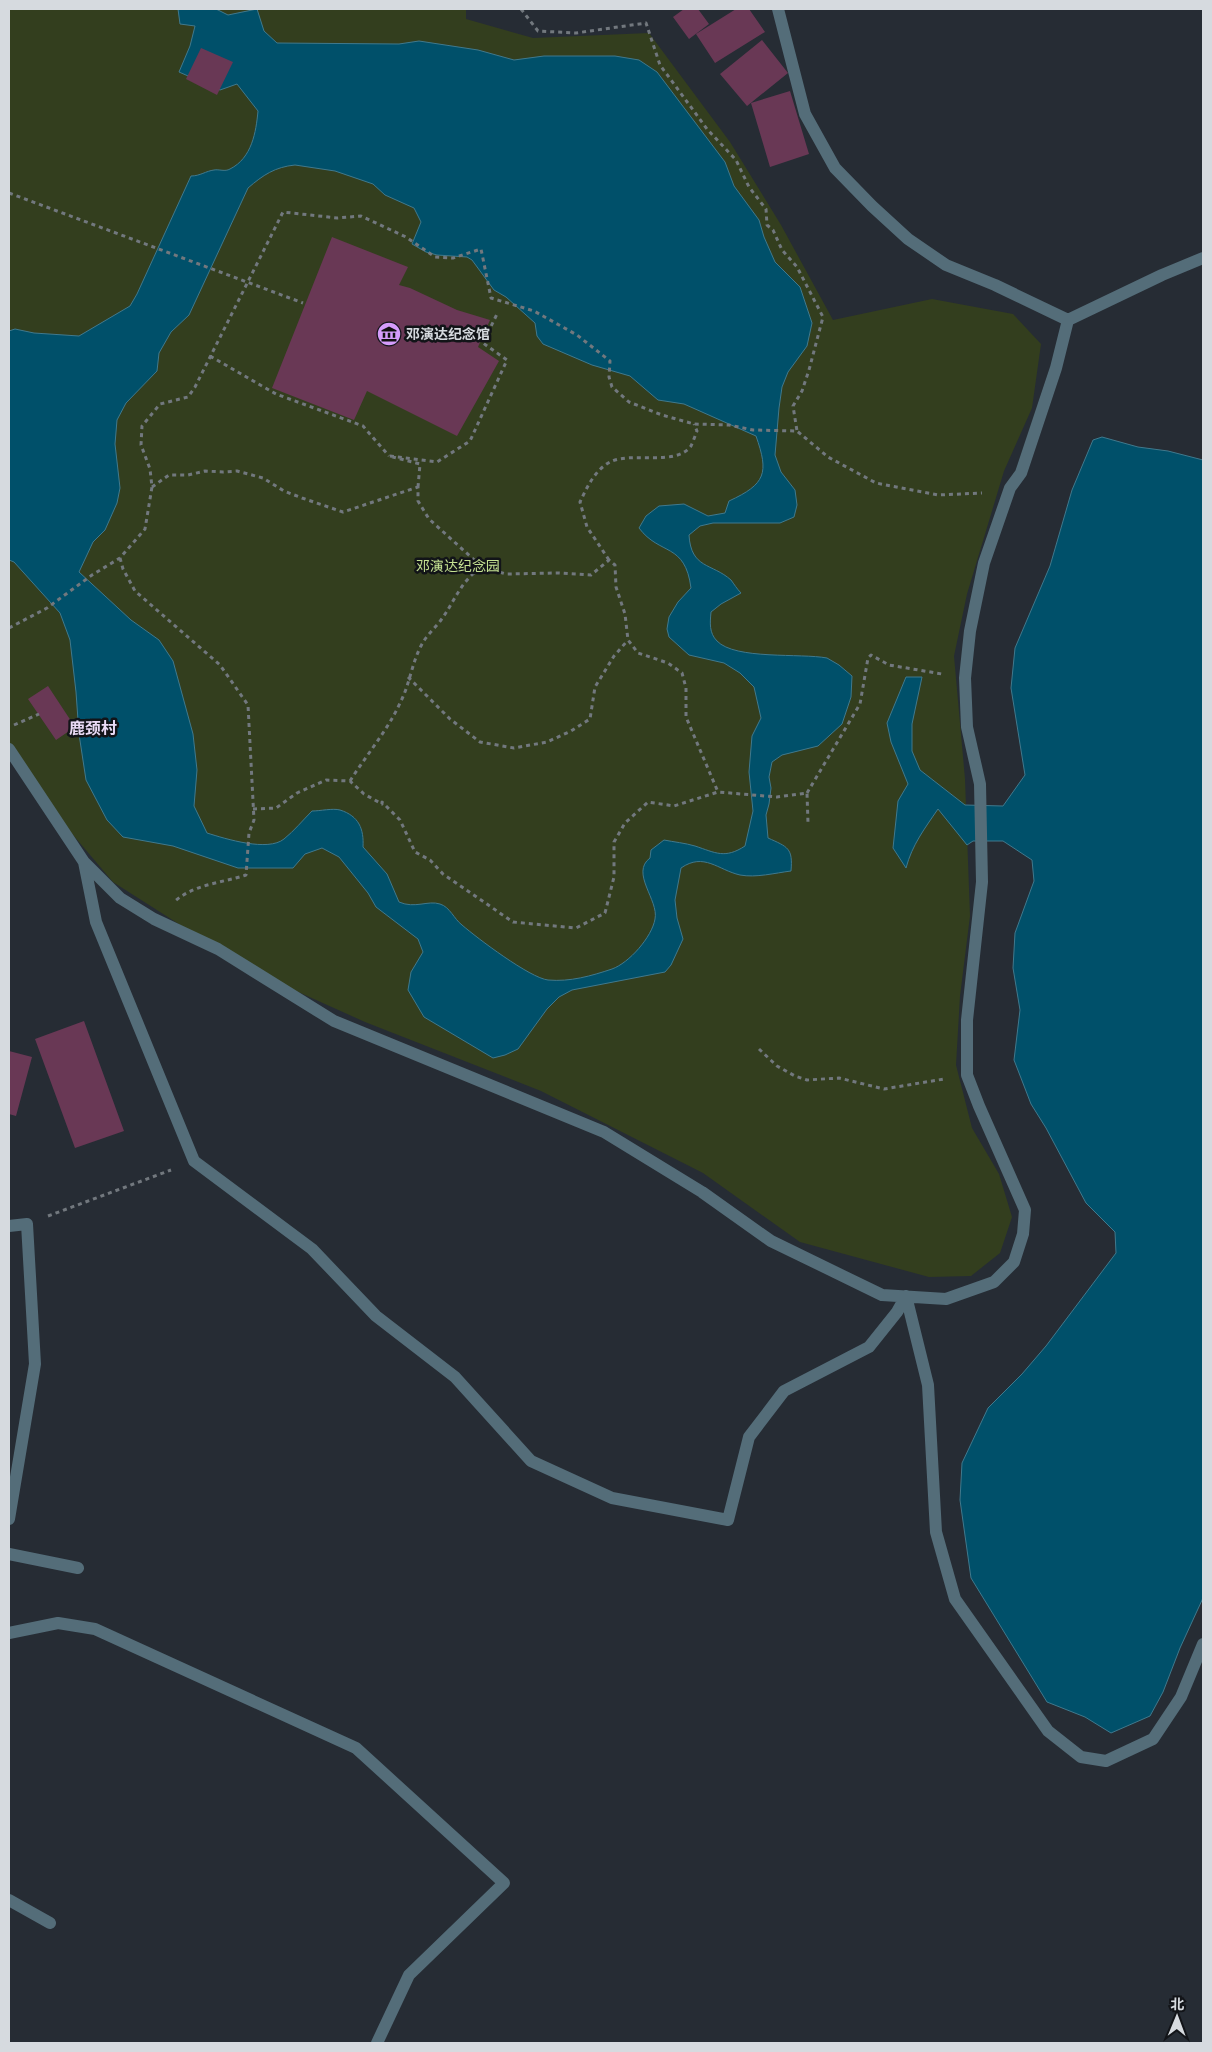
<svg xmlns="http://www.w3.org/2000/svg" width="1212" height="2052" font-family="'Work Sans','Noto Sans SC',sans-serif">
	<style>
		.green { fill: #333e1e }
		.water { fill: #00506a; stroke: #40798d; fill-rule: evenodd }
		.building { fill: #693855 }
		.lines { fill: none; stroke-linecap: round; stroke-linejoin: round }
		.path { stroke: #72787e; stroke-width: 3; stroke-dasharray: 4 4; stroke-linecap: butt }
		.minor { stroke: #546d79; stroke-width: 12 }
		.labels { text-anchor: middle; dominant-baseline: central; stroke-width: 5; stroke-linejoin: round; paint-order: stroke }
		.poi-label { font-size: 14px; font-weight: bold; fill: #d6dadf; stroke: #121418; text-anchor: start }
		.park-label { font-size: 14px; fill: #c5e292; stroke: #121418 }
		.quarter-label { font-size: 16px; font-weight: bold; fill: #eadbf6; stroke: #121418 }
	</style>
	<rect width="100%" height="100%" fill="#262c34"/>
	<path class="green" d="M9,9H466V19L533,38L649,33L730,142L781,225L833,320L932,299L1013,314L1041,344L1032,408L1004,471L967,594L954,656L965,779L970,916L960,996L956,1065L972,1128L999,1174L1012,1217L1000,1253L971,1276L929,1277L800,1242L703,1173L541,1091L365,1022L294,990L182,926L113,882L68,829L9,748Z"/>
	<path class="water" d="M178,9H216L228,15L257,9L264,31L277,43L399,44L419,41L478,50L514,60L544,56H615L639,60L657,72L725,162L734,186L759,220L764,237L775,262L800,287L812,323L807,346L788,372L782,387L779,408L775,455L781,472L795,490L797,505L794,517L780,523H713L700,526L689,535C691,569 712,563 731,580C734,584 737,589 741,593L721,604L711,612C710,623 709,633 717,641C735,660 801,653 827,658L839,665L852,676L851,697L842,724L818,746L782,755L772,762L769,777L771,788L769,804L766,815L768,838C788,847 793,848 791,871C775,873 756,878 740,875C718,870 704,852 681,868L675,900L677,918L683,939L671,965L665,972L572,990L559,997L547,1009L518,1049L505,1055L493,1058L424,1017L408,990L411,972L423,952L418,939L376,907L368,893L339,857L322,848L305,854L293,868H238L173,846L123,837L107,820L86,780L79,734L76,692L70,640L60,613L14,562L9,560V331L15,329L34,333L79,336L130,306L137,294L191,176C200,176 206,171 214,170C219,169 225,172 230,169C252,158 256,132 258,111L237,84L220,90L179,72L190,46L195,26L180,24ZM295,165L335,171L373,184L385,195L414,208L421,222L412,244L426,252L437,255L467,257L472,260L494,290L506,297L535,323L537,336L543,344L592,365L630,376L658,400L684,404L756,436C769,473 766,484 729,501L725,513L708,516L684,504L659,506L646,516L639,528C660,556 685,542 691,588L678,602L669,617L667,629L669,637L689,655L724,663L740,673L754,687L761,718L752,736L749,772L753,811L745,846C725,859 716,853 695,846C685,843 674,842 664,840L651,850L650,858C630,873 659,900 655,919C652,937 629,963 612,969C591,976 570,982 548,980C530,978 477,938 462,925C454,919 450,907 440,904C428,900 415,909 399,902L387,874L363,847C364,829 359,816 340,810C333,808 320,811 312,811C303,820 294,831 284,839C268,852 226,839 207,833L194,806L197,770L193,734L173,661L159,640L131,620L79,572L93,542L105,530L117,503L120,488L115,444L117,420L126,403L157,371L159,353L171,332L189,315L248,188C263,175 275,167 295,165Z
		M1102,437L1138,447L1168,451L1203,460V1598L1180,1648L1163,1692L1150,1716L1111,1733L1085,1717L1047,1702L971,1578L960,1500L962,1463L988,1408L1022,1374L1046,1346L1116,1253L1115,1232L1086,1203L1046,1128L1031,1104L1014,1060L1020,1010L1013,968L1015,933L1034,881L1032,860L1003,841H973L967,845L938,809C925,828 912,845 906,868L893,848L898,801L908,784L891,742L887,723L906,677H922L912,724V751L920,770L965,805L1003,806L1025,775L1011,688L1015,648L1050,566L1072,490L1093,440Z"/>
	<path class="building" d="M684,9H698L709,24L689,39L673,17Z
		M736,9H749L765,32L715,63L696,34Z
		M762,40L788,73L747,106L720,74Z
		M201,48L233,62L217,95L186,79Z
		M790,91L809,154L770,167L751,103Z
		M332,237L408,267L399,285L410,288L457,310L490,320L478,347L499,361L457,436L367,391L354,420L272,388Z
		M48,686L75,727L56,740L28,699Z
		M84,1021L124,1131L75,1148L35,1039Z
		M9,1051L32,1057L16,1116L9,1114Z"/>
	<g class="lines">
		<path class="path" d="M521,9L538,31L576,33L646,23L660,65L707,129L736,160L749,187L766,209L767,225L773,230L782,250L797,267L823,317L809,370L802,391L793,406L797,431
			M9,193L303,303
			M210,356L276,394L363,426L389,456
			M152,487L169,475H188L205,471L223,472L237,471L263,478L284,491L302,498L343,512L418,487V501L429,519L482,567L506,574L558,573L591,575L609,560L615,565L616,587L625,614L628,640L638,653L668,663L682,673L686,688V717L718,792
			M418,487L420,464L389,456L437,462L470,441L507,360L483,343L497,314
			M120,558L123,569L135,591L220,665L248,705L254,820L249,833L246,875C222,883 195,884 175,901
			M609,560L587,527L580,502C587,487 595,470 610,462C632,451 675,467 691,446C693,442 695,436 697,431L694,424
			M9,628L47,608L92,575L120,558L145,529L152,487L150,469L141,445L142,426L160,404L188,397L195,387L283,212L337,218L361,216L406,237L435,257L453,258L481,249L491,298L534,311L577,335L610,361L609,377L612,387L629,402L662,415L694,424L729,425L753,430L797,431L828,457L876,483L938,495L982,493
			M408,677L450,719L480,742L514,748L547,742L571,731L590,719L595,687L614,656L628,640
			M14,725L39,714
			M350,781C367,754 388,730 401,701C410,683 412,662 422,644C427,635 435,628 441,620C455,601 461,580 482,567
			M807,793L860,704L868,658L871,655L889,665L942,674
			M253,809L276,808L297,793L326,780L350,781L364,794L382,804V802L400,820L415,852L430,860L443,874L513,922L576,928L605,913L614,877V842L625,823L648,802L674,806L718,792L777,797L807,793L808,823
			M759,1049L777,1066L795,1076L807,1080L839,1078L884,1089L944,1079
			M48,1216L171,1170"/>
		<path class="minor" d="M778,9L805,114L835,168L872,206L908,239L946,265L995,285L1068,320
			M9,749L84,862L120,898L154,919L218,949L334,1021L604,1132L702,1192L771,1241L882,1295L946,1299L994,1282L1014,1262L1023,1234L1025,1210L979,1106L967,1075V1020L982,882L980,784L967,727L965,678L970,631L984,563L1010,488L1021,473L1056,368L1068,320L1162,275L1203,258
			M84,862L96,922L194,1161L312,1249L376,1316L455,1377L531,1461L612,1498L728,1520L749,1437L784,1391L869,1347L897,1312L906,1296
			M9,1226L27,1224L35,1364L9,1519
			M906,1296L928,1385L936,1532L955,1599L1048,1731L1081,1757L1106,1761L1153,1739L1181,1697L1203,1644
			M9,1554L78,1568
			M9,1633L58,1623L95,1629L356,1748L504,1883L409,1975L377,2043
			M9,1900L50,1923"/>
	</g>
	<defs>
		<g id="museum-disc" transform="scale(1.25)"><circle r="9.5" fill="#d59cfb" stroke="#121418"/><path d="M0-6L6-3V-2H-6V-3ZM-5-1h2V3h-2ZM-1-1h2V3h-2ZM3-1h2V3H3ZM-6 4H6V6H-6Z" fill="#111"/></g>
	</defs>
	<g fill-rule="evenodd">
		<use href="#museum-disc" x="389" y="334"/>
	</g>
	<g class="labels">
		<g class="poi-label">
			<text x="406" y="334">邓演达纪念馆</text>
		</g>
		<g class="park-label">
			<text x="458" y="566">邓演达纪念园</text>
		</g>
		<g class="quarter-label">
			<text x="93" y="728">鹿颈村</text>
		</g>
	</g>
	<rect width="1212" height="2052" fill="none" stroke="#d6dadf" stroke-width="20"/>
	<g transform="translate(1177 2017) rotate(1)" stroke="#121418" stroke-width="4" paint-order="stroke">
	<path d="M0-4L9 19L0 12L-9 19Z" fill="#d6dadf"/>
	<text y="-8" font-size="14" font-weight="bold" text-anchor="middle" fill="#d6dadf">北</text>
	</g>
</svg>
